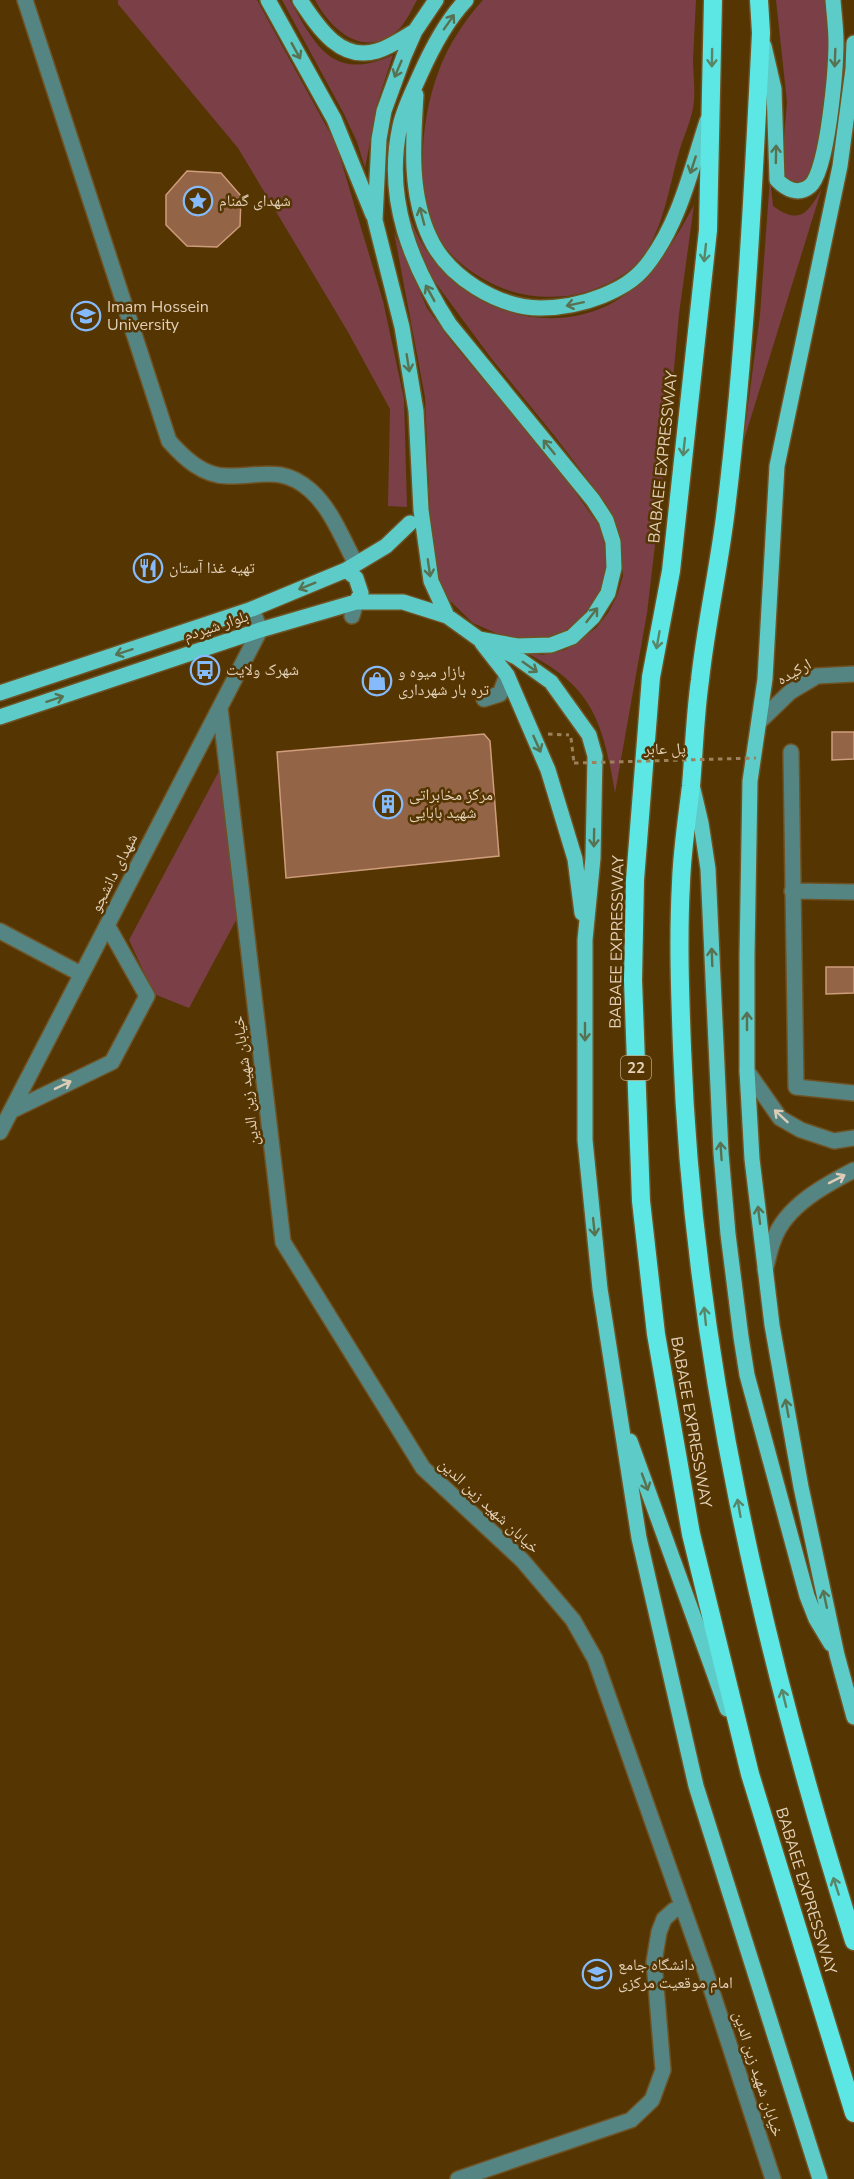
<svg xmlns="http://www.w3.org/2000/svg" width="854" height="2179" font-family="'Nunito Sans','Noto Naskh Arabic',sans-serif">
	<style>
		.green { fill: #7b3f47 }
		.building { fill: #936446; stroke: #cf9c7c; stroke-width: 1.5 }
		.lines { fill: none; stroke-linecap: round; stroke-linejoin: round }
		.minor-casing { stroke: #6f5223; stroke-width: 18 }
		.major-casing { stroke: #6f5223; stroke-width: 18 }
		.highway-casing { stroke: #6f5223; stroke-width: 21 }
		.path { stroke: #9b825c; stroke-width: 3; stroke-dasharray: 4.5 4.5; stroke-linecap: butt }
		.minor { stroke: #548583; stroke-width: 15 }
		.major { stroke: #5dcbc8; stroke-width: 15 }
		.highway { stroke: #5de7e4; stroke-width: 18 }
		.path-bridge { stroke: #9b825c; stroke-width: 3; stroke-dasharray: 4.5 4.5; stroke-linecap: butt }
		.oneway { stroke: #587251 }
		.oneway2 { stroke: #598668 }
		.oneway3 { stroke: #dcccb6 }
		.labels { text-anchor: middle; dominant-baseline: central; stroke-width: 5; stroke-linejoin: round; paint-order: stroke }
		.shield { fill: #553602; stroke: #b8a282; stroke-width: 1.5 }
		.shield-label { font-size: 15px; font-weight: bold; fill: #e3d0b9 }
		.poi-label { font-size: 16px; fill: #e3d0b9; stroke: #553602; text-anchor: start }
		.street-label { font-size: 16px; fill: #e3d0b9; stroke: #553602 }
	</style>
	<rect width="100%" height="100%" fill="#553602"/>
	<path class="green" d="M118,0H257L336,144L383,301L404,399L407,507L388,506L390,409L348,332L238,148L118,4Z
		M282,0H290C316,48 334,82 393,55L377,104L365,168L357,142L344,114Z
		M315,0H417C412,9 407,20 400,28C367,61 332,32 315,0Z
		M483,0H696C695,20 694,39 693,59C693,72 695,86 694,100C693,117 684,135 679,152C669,187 664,227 642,258C628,277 590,294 567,296C535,299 508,294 480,277C463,267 445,251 436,233C415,188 421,118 438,73C447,47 464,21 483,0Z
		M776,0H826C832,31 828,161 803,181C798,185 791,183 785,182L782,163L787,102Z
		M403,136C404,164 402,195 412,222C440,300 539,344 614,302C652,280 674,242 694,205L679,314L668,435L647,613L615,793C603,721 592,684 522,651L542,655L565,650L596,628L608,613L617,596L623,576L620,537L614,518L605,502L553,434L491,358L432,278L410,234L401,177Z
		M770,178L773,206C800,226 809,212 822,188L743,443L760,315Z
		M394,232L427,308L451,341L567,481L598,524L603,537L605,552V568L602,586L592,605L579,620L566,630L547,637L528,639L507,638L473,623L445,596L432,560L425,397Z
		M219,771H222L241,911L189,1008L154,994L129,940Z"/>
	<path class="building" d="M187,171L221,173L241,196L240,226L217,247L187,246L166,225V195Z
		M832,732H854V759L832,760Z
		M484,734L490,741L499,856L286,878L277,752Z
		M826,967H854V993L826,994Z"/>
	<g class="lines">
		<g class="minor-casing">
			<path id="minor" d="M25,0L169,441C184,458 203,476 227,476C259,477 281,465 310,490C331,508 343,540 356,564
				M352,616L356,602
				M484,699L500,694L507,675
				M220,708L283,1242L423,1468L522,1560L573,1620L595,1659L705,1970L773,2179
				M760,721L790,692L817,676L854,674
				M791,752L796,1087L854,1093
				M792,891L854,892
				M0,931L81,974
				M747,1071L780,1118L801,1130L834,1141L854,1138
				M11,1111L112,1062L147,996L107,925
				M0,1132L260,630L252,609
				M765,1270C768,1260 770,1248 774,1239C786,1206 825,1185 854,1170
				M458,2179L631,2120L652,2100L663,2070L654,1962L659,1932L664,1919L674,1910L683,1907"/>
		</g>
		<g class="major-casing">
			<path id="major" d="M268,0L334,119L373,215
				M300,0C318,27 340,62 377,51C390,47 403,38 415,31
				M436,0L415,31L404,56L384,111L379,139L375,220L402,327L416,411L421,510L431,581L447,616L479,639L517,646L551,645L572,637L593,617L608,593L614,568L613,542L606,520L593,500L450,325C411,265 384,199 400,126C404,108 413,91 420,75C432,48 446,21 466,0
				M854,43L853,69L840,166L777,466L765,679L750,781L747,956V1071L752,1159L772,1325L801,1487L837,1655L854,1717
				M764,46L774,89L777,180C786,189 798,196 810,186C828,171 836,67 836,42C836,28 834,14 833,0
				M416,95C413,142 409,194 430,238C448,277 497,307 540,308C561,308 582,304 602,296C619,289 634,281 646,266C679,225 691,170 707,121
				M346,570L356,578L361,593L356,602
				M479,639L516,657L551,682L589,735L595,756L593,858L585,940V1140L600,1289L639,1538L696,1786L820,2179
				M482,643L507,675L548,770L575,859L582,913
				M0,693L252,609L346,570L386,546L410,523
				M0,717L260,630L356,602H403L447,616
				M693,789L701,823L708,869L721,1153L728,1234L741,1337L747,1375L807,1596L816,1619L831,1644
				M630,1441L727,1709"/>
		</g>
		<g class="highway-casing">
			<path id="highway" d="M713,0L708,230L671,571L651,677L635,880L633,980L641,1201L656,1334L691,1534L750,1774L854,2113
				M759,0L761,33C753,195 745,356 725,517C718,572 706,625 700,680C695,715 694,751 691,786C687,819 682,851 681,883C678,938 680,993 682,1048C693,1352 763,1652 854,1941"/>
		</g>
		<path class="path" d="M548,734L569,735
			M571,738L574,763"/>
		<use href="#minor" class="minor"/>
		<use href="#major" class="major"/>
		<use href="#highway" class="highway"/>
		<path class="path-bridge" d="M574,763L756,758"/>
	</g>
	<defs><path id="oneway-shaft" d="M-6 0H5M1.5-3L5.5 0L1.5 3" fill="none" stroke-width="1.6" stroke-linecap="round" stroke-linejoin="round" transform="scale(1.5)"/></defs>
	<g class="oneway">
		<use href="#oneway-shaft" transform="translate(449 22) rotate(-55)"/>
		<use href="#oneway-shaft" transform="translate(296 51) rotate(61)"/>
		<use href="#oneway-shaft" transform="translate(835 58) rotate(92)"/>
		<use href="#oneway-shaft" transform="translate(398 69) rotate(113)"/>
		<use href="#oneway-shaft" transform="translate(776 154) rotate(-89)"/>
		<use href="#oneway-shaft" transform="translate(693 165) rotate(108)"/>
		<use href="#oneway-shaft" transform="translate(422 216) rotate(-105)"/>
		<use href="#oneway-shaft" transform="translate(430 293) rotate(-119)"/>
		<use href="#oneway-shaft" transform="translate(575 304) rotate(168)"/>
		<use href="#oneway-shaft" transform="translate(408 363) rotate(81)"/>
		<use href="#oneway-shaft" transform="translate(549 447) rotate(-129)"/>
		<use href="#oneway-shaft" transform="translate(429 568) rotate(82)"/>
		<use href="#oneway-shaft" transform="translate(307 586) rotate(158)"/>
		<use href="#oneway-shaft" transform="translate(592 615) rotate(-52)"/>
		<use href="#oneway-shaft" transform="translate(124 652) rotate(162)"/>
		<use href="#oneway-shaft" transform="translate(530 667) rotate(35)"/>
		<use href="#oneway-shaft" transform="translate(55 699) rotate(-18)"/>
		<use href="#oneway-shaft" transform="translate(537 744) rotate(66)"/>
		<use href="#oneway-shaft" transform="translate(594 838) rotate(91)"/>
		<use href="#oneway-shaft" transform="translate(712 957) rotate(-92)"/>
		<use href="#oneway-shaft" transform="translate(747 1021) rotate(-90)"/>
		<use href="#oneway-shaft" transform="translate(585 1032) rotate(90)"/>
		<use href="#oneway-shaft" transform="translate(721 1151) rotate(-94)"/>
		<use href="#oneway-shaft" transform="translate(759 1215) rotate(-97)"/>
		<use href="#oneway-shaft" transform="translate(594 1227) rotate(84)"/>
		<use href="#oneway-shaft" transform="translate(787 1408) rotate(-100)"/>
		<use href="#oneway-shaft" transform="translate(645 1482) rotate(70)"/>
		<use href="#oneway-shaft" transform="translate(825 1599) rotate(-102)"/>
	</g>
	<g class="oneway2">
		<use href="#oneway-shaft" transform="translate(712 58) rotate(91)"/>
		<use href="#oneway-shaft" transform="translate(705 253) rotate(96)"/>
		<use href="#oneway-shaft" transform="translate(684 447) rotate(96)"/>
		<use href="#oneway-shaft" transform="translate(658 640) rotate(100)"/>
		<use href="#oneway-shaft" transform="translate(705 1316) rotate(-96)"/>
		<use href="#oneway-shaft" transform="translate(739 1508) rotate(-100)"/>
		<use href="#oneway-shaft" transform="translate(784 1698) rotate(-104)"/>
		<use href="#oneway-shaft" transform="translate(836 1886) rotate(-108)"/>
	</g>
	<g class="oneway3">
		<use href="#oneway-shaft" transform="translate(63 1085) rotate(-26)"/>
		<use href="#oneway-shaft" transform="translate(781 1116) rotate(-137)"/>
		<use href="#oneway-shaft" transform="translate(837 1179) rotate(-27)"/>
	</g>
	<defs>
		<g id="sight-ring" transform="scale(1.5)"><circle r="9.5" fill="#553602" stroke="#85bbfb" stroke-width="1.5"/><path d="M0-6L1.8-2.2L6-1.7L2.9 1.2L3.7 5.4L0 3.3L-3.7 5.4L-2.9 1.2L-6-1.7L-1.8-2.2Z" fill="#85bbfb"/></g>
		<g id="university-ring" transform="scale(1.5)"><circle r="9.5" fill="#553602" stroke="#85bbfb" stroke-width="1.5"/><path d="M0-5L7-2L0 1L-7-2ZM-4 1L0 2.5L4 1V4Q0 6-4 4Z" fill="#85bbfb"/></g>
		<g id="restaurant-ring" transform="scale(1.5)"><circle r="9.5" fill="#553602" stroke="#85bbfb" stroke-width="1.5"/><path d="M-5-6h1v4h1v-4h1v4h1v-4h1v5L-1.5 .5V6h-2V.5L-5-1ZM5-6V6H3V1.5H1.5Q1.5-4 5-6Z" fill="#85bbfb"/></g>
		<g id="bus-ring" transform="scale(1.5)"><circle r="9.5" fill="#553602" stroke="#85bbfb" stroke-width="1.5"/><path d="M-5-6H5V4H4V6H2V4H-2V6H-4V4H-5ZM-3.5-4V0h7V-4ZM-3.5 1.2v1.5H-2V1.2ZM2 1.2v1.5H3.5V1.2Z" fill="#85bbfb"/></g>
		<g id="shop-ring" transform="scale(1.5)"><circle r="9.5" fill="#553602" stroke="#85bbfb" stroke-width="1.5"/><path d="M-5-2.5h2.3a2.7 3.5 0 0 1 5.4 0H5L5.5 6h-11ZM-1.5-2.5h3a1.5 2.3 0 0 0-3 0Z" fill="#85bbfb"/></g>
		<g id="building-ring" transform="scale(1.5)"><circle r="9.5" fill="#553602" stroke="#85bbfb" stroke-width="1.5"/><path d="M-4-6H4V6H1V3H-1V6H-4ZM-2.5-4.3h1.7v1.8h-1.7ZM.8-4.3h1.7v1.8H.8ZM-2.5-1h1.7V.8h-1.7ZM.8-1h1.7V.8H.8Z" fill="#85bbfb"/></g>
	</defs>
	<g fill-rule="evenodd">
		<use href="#sight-ring" x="198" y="201"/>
		<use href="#university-ring" x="86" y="316"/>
		<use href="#restaurant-ring" x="148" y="568"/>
		<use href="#bus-ring" x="205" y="670"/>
		<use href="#shop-ring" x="377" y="681"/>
		<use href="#building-ring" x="388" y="804"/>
		<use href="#university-ring" x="597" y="1974"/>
	</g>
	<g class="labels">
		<rect class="shield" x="621" y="1056" width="30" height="24" rx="4.5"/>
		<g class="shield-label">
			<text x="636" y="1068">22</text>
		</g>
		<g class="poi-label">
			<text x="219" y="201">شهدای گمنام</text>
			<text x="107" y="307">Imam Hossein<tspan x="107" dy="18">University</tspan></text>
			<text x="169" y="568">تهیه غذا آستان</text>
			<text x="226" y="670">شهرک ولایت</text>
			<text x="398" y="672">بازار میوه و<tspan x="398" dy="18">تره بار شهرداری</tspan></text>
			<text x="409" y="795">مرکز مخابراتی<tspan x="409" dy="18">شهید بابایی</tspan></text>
			<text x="618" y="1965">دانشگاه جامع<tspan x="618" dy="18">امام موقعیت مرکزی</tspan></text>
		</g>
		<g class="street-label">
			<text transform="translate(663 457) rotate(-84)">BABAEE EXPRESSWAY</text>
			<text transform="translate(216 626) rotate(-18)">بلوار شیردم</text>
			<text transform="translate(794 672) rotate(-29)">ارکیده</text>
			<text transform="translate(665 749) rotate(-1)">پل عابر</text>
			<text transform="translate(114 873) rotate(-63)">شهدای دانشجو</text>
			<text transform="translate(617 942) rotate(-89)">BABAEE EXPRESSWAY</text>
			<text transform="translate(246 1081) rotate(-97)">خیابان شهید زین الدین</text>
			<text transform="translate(691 1422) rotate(80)">BABAEE EXPRESSWAY</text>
			<text transform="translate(489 1506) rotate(43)">خیابان شهید زین الدین</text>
			<text transform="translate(806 1891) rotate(73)">BABAEE EXPRESSWAY</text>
			<text transform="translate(758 2074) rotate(72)">خیابان شهید زین الدین</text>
		</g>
	</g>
</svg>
